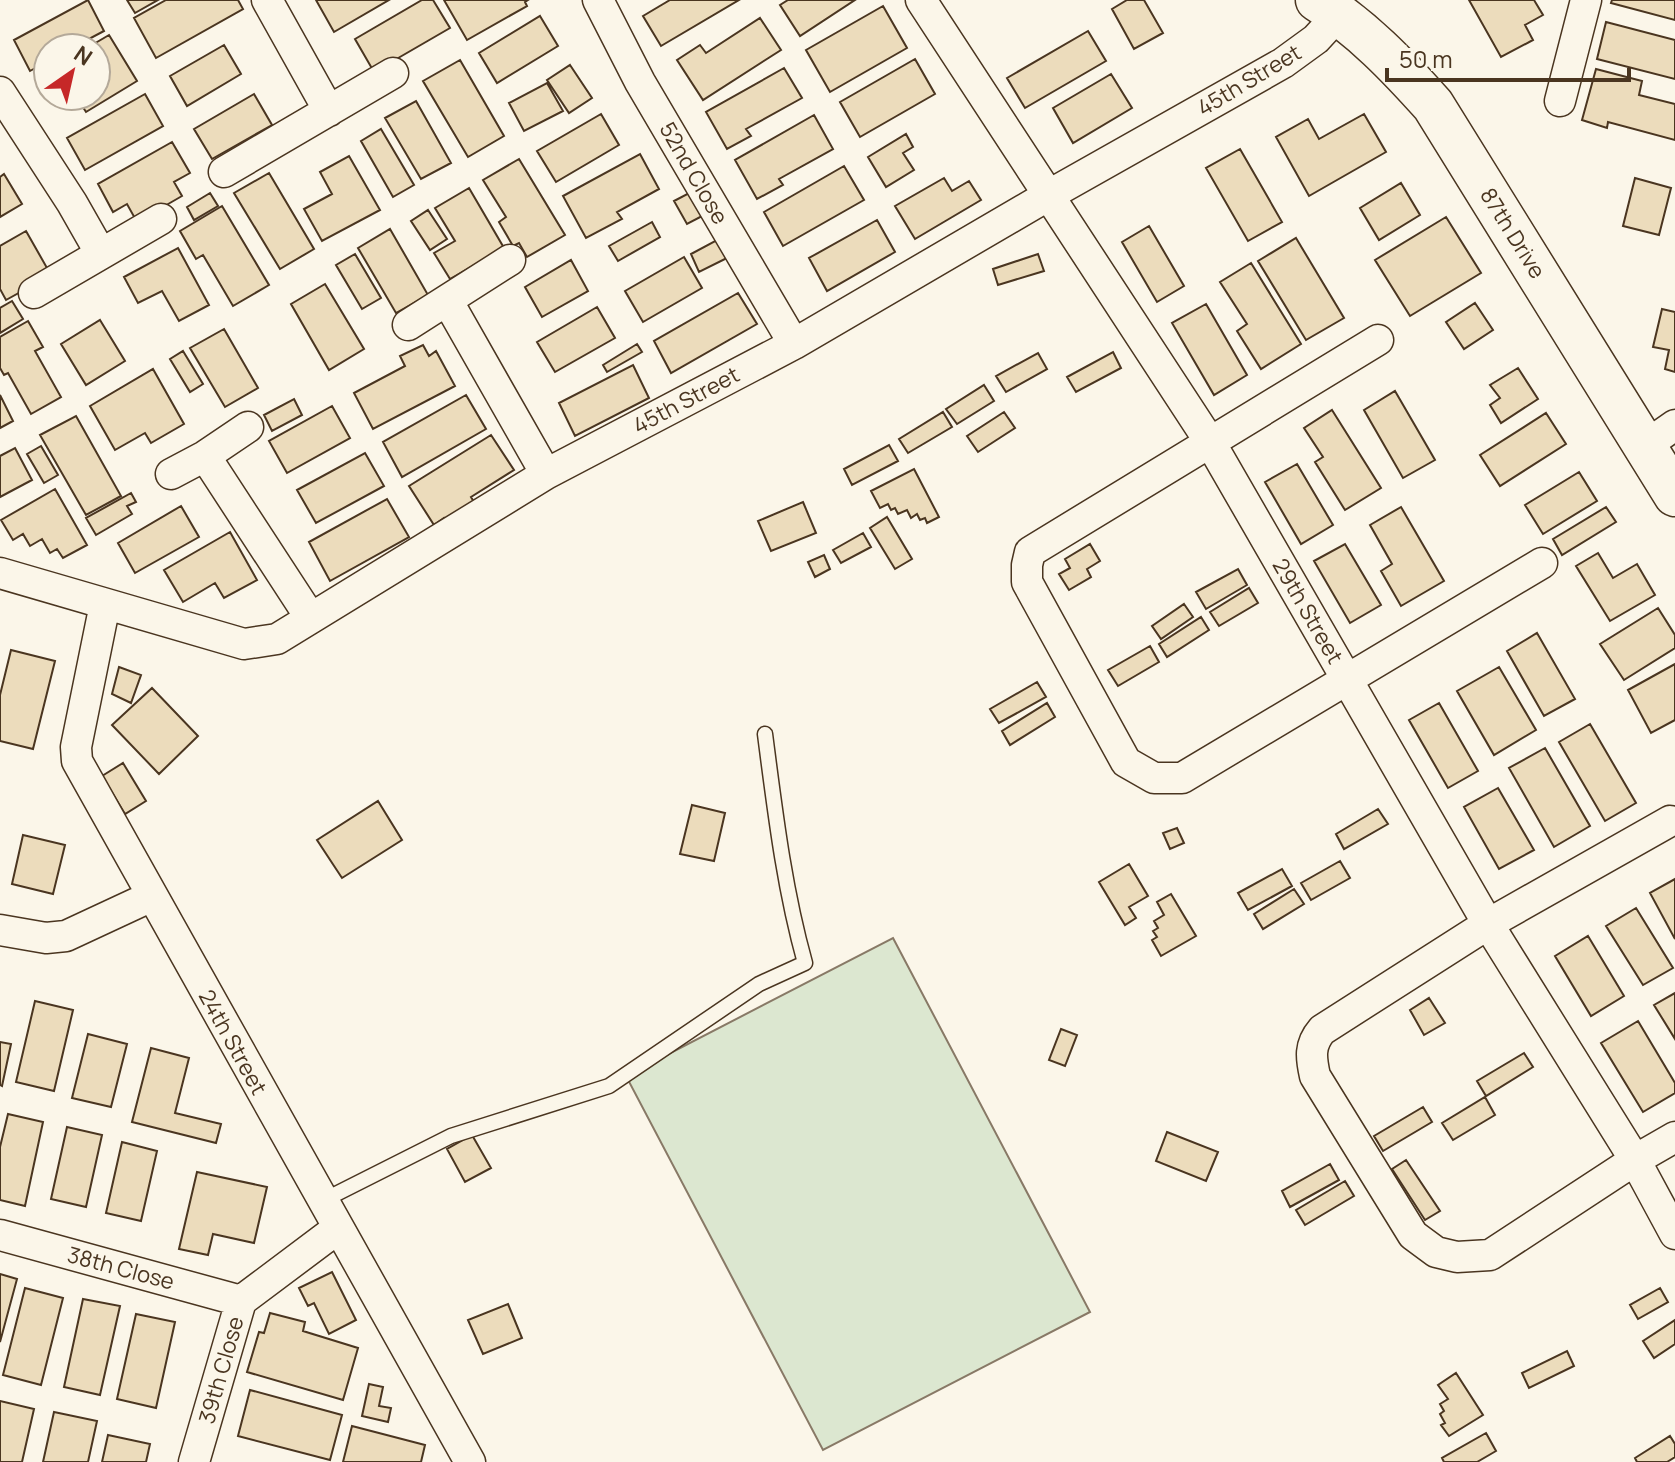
<svg xmlns="http://www.w3.org/2000/svg" width="1675" height="1462" font-family="Manrope,sans-serif">
	<style>
		.green { fill: #dce7d0; stroke: #887966; stroke-width: 2 }
		.building { fill: #ecdcbc; stroke: #4a3520; stroke-width: 2 }
		.lines { fill: none; stroke-linecap: round; stroke-linejoin: round }
		.lane-casing { stroke: #4a3520; stroke-width: 17 }
		.street-casing { stroke: #4a3520; stroke-width: 33 }
		.secondary-casing { stroke: #4a3520; stroke-width: 45 }
		.lane { stroke: #fbf6e9; stroke-width: 14 }
		.street { stroke: #fbf6e9; stroke-width: 30 }
		.secondary { stroke: #fbf6e9; stroke-width: 42 }
		.labels { text-anchor: middle; dominant-baseline: central; stroke-width: 6; stroke-linejoin: round; paint-order: stroke }
		.street-label { font-size: 22px; fill: #4a3520; stroke: #fbf6e9 }
	</style>
	<rect width="100%" height="100%" fill="#fbf6e9"/>
	<path class="green" d="M893,938L1090,1312L823,1450L626,1076Z"/>
	<path class="building" d="M88,0L104,31L72,48H48V61L30,71L14,40Z
		M127,0H158L135,13Z
		M166,0H238L243,9L156,58L134,18Z
		M316,0H389L334,32Z
		M422,0H433L450,28L374,72L355,39Z
		M444,0H528L525,2L527,6L467,40Z
		M670,0H739L661,46L643,16Z
		M788,0H855L800,36L780,5Z
		M1127,0H1144L1163,33L1134,49L1112,9Z
		M1469,0H1534L1543,15L1525,25L1533,40L1501,57Z
		M1612,0H1675V20L1611,3Z
		M883,6L907,48L830,92L806,50Z
		M540,16L558,46L497,83L479,53Z
		M760,18L781,50L703,100L677,60L700,45L706,53Z
		M1606,22L1675,40V79L1597,59Z
		M1088,31L1106,61L1025,108L1007,78Z
		M109,35L137,81L86,112L76,96H96V48H87Z
		M224,45L241,74L187,106L170,76Z
		M915,59L935,94L860,137L840,102Z
		M460,60L504,136L468,157L423,81Z
		M570,65L592,98L569,113L547,80Z
		M784,68L802,98L746,129L751,136L727,149L706,112Z
		M1596,69L1642,81L1639,95L1675,104V140L1608,122L1607,128L1582,120Z
		M1111,74L1132,108L1073,143L1053,108Z
		M547,83L563,111L524,131L509,103Z
		M145,94L163,126L85,170L67,138Z
		M254,94L272,125L212,159L194,129Z
		M416,101L451,163L421,179L385,118Z
		M601,114L619,145L556,182L537,151Z
		M1364,114L1386,152L1309,196L1276,137L1308,119L1319,139Z
		M814,115L833,149L779,179L783,185L757,199L735,160Z
		M381,129L414,185L393,197L361,141Z
		M906,134L913,147L903,153L914,170L886,187L868,157Z
		M172,142L190,173L174,182L182,196L137,222L127,204L113,212L98,184Z
		M1240,149L1282,222L1248,241L1206,168Z
		M640,154L659,189L617,212L622,219L586,238L563,196Z
		M349,156L380,210L322,241L304,209L332,194L320,172Z
		M519,159L565,235L527,257L519,243L513,246L499,222L506,217L483,180Z
		M844,166L864,200L783,246L764,212Z
		M269,173L314,249L280,269L234,193Z
		M4,174L22,204L0,217V177Z
		M944,178L952,191L969,181L981,200L915,239L895,206Z
		M1635,178L1671,188L1659,235L1623,226Z
		M1401,183L1420,215L1379,240L1360,208Z
		M469,188L504,248L450,279L434,253L455,241L435,208Z
		M693,191L706,214L687,224L674,201Z
		M210,193L218,206L194,220L187,207Z
		M222,206L269,285L233,306L203,255L196,259L180,231Z
		M428,210L447,239L430,250L411,221Z
		M1446,217L1481,273L1410,316L1375,260Z
		M877,220L895,252L827,291L809,258Z
		M652,222L660,237L618,261L609,246Z
		M1149,226L1184,286L1157,302L1122,242Z
		M390,229L428,295L396,313L358,248Z
		M26,231L51,275L6,300L0,289V246Z
		M1296,238L1344,318L1306,340L1258,261Z
		M717,240L727,258L699,272L691,254Z
		M178,248L209,305L179,321L162,291L138,303L124,277Z
		M355,254L381,298L362,309L336,265Z
		M1038,254L1044,271L998,285L993,269Z
		M684,257L702,288L643,322L625,291Z
		M571,260L588,291L542,317L525,287Z
		M1251,263L1301,344L1261,369L1237,331L1247,324L1220,282Z
		M325,284L364,349L329,370L291,304Z
		M738,293L757,324L671,373L654,341Z
		M12,301L23,319L0,333V308Z
		M1475,303L1493,330L1464,349L1446,322Z
		M1206,304L1247,375L1214,395L1172,323Z
		M597,307L615,338L555,372L537,342Z
		M1662,309L1675,312V372L1665,369L1669,350L1653,347Z
		M100,320L125,361L86,385L61,344Z
		M28,321L43,347L35,351L61,397L31,414L8,373L4,375L0,368V337Z
		M224,329L258,388L225,407L190,348Z
		M637,344L642,352L607,372L603,365Z
		M423,345L429,356L436,351L455,386L373,429L354,393L405,366L400,356Z
		M183,351L203,384L190,392L170,359Z
		M1113,352L1121,368L1076,392L1067,377Z
		M1038,353L1047,369L1006,392L996,376Z
		M633,365L649,398L575,436L559,403Z
		M1518,368L1538,399L1501,423L1490,405L1500,398L1490,385Z
		M153,369L184,424L151,443L145,433L115,450L90,406Z
		M984,385L994,401L957,424L946,409Z
		M1395,391L1435,460L1403,478L1364,410Z
		M0,395L13,421L0,428Z
		M466,395L486,429L402,477L383,442Z
		M294,399L302,415L272,431L264,415Z
		M332,406L350,438L287,473L269,441Z
		M1332,410L1381,488L1345,510L1315,462L1323,457L1304,428Z
		M943,412L952,427L908,453L899,439Z
		M1004,412L1015,428L978,452L967,436Z
		M1546,413L1566,444L1500,486L1480,455Z
		M76,416L121,496L86,515L40,435Z
		M491,435L514,470L471,497L480,512L451,530L444,518L434,525L409,486Z
		M889,445L898,461L852,485L844,469Z
		M41,446L58,475L44,483L27,454Z
		M15,448L32,480L0,497V456Z
		M365,453L384,486L316,523L297,490Z
		M1297,464L1333,525L1301,544L1265,482Z
		M914,469L939,517L927,523L925,518L920,520L917,514L911,518L907,510L898,514L895,508L891,510L888,504L880,508L871,491Z
		M1579,472L1597,501L1543,534L1525,505Z
		M55,489L87,545L63,558L57,549L50,553L42,539L30,546L23,534L13,540L1,520Z
		M131,493L136,502L127,506L132,514L96,535L86,518Z
		M387,499L409,537L330,581L309,542Z
		M803,502L816,533L771,551L758,521Z
		M181,506L199,537L135,573L118,543Z
		M1401,507L1444,581L1401,606L1381,571L1392,564L1370,525Z
		M1606,507L1616,522L1562,555L1553,539Z
		M887,517L912,559L895,569L870,528Z
		M230,532L257,580L224,598L215,583L183,602L164,570Z
		M863,533L871,547L841,563L833,550Z
		M1090,544L1100,561L1087,569L1091,577L1069,590L1059,574L1070,568L1065,559Z
		M1345,544L1381,605L1350,623L1314,561Z
		M1598,553L1613,578L1637,564L1655,595L1610,621L1576,566Z
		M824,555L830,569L815,577L808,562Z
		M1238,569L1247,585L1206,609L1196,592Z
		M1249,588L1258,603L1219,626L1210,612Z
		M1184,604L1193,617L1161,639L1152,626Z
		M1658,608L1675,635V648L1624,680L1600,644Z
		M1201,617L1209,630L1167,657L1159,644Z
		M1537,633L1575,699L1544,716L1507,651Z
		M1150,646L1159,662L1118,686L1108,670Z
		M11,650L55,661L33,749L0,741V695Z
		M1675,664V720L1651,733L1628,690Z
		M119,667L141,675L131,703L112,694Z
		M1499,667L1536,730L1494,755L1457,691Z
		M1037,682L1046,697L999,723L990,709Z
		M152,688L198,736L159,774L112,725Z
		M1047,703L1055,717L1010,745L1002,731Z
		M1439,703L1478,771L1448,788L1409,720Z
		M1590,724L1636,803L1605,821L1559,742Z
		M1545,748L1590,826L1554,847L1509,768Z
		M123,763L146,801L125,814L102,776Z
		M1498,788L1534,850L1499,869L1464,807Z
		M378,801L402,840L342,878L317,840Z
		M692,805L725,813L714,861L680,854Z
		M1378,809L1388,824L1344,849L1336,834Z
		M1177,828L1184,843L1170,849L1163,833Z
		M23,835L65,845L53,894L12,884Z
		M1340,861L1350,878L1311,900L1301,883Z
		M1129,864L1148,896L1129,907L1136,918L1125,925L1099,882Z
		M1282,869L1292,886L1248,910L1238,893Z
		M1675,879V939L1650,893Z
		M1294,889L1304,904L1263,929L1254,914Z
		M1171,894L1196,936L1161,956L1152,940L1157,937L1153,931L1158,928L1154,921L1164,915L1157,902Z
		M1636,908L1673,968L1643,985L1606,926Z
		M1588,936L1624,996L1591,1016L1555,956Z
		M1675,993V1039L1654,1005Z
		M1429,998L1445,1023L1424,1035L1410,1010Z
		M35,1001L73,1010L54,1091L16,1082Z
		M1638,1021L1675,1083V1093L1643,1112L1601,1043Z
		M1061,1029L1077,1035L1065,1066L1049,1060Z
		M88,1034L127,1044L111,1107L72,1098Z
		M0,1042L11,1044L2,1086L0,1085Z
		M151,1048L189,1058L175,1113L221,1124L216,1143L132,1122Z
		M1524,1053L1533,1067L1486,1096L1477,1081Z
		M1485,1097L1495,1115L1453,1140L1442,1123Z
		M1423,1107L1432,1122L1383,1151L1374,1136Z
		M8,1114L43,1122L25,1206L0,1200V1147Z
		M67,1127L102,1135L86,1207L51,1199Z
		M1167,1132L1218,1152L1206,1181L1156,1161Z
		M472,1135L491,1168L465,1182L447,1149Z
		M122,1142L157,1151L141,1221L106,1213Z
		M1406,1160L1440,1211L1425,1220L1392,1169Z
		M1330,1164L1339,1180L1290,1207L1282,1191Z
		M197,1172L267,1187L254,1243L213,1234L208,1255L179,1249Z
		M1345,1181L1354,1196L1305,1225L1296,1210Z
		M332,1272L356,1320L329,1334L314,1303L308,1306L299,1288Z
		M0,1274L17,1279L0,1342Z
		M25,1288L63,1298L41,1385L3,1375Z
		M1660,1288L1668,1302L1638,1319L1630,1305Z
		M83,1299L120,1306L100,1395L64,1387Z
		M508,1304L522,1338L483,1354L468,1320Z
		M270,1313L305,1322L303,1331L358,1348L343,1400L247,1372L259,1332L264,1333Z
		M136,1314L175,1322L156,1408L117,1399Z
		M1675,1320V1344L1654,1358L1643,1341Z
		M1567,1351L1574,1366L1529,1388L1522,1373Z
		M1456,1373L1483,1415L1449,1436L1441,1425L1445,1423L1440,1414L1444,1411L1440,1404L1448,1399L1438,1385Z
		M369,1384L383,1387L379,1406L391,1408L388,1422L362,1416Z
		M250,1390L342,1415L330,1460L238,1436Z
		M0,1401L34,1409L22,1462H0Z
		M54,1412L97,1421L88,1462H43Z
		M352,1426L425,1445L421,1462H343Z
		M1486,1433L1496,1451L1477,1462H1444L1442,1458Z
		M108,1435L150,1444L146,1462H102Z
		M1670,1436L1675,1444V1457L1667,1462H1637L1635,1458Z"/>
	<g class="lines">
		<g class="lane-casing">
			<path id="lane" d="M322,1201L451,1136L609,1086L759,984L805,963C784,888 775,811 765,734"/>
		</g>
		<g class="street-casing">
			<path id="street" d="M267,0L329,111
				M598,0L640,82L794,344
				M921,0L1210,442L1488,924L1635,1160L1675,1234
				M0,92L72,203L101,254
				M1560,101L1586,0
				M224,172L393,73
				M34,293L161,219
				M447,300L546,474
				M408,325L510,260
				M1378,340L1030,552L1027,565V582L1126,762L1154,778H1182L1542,563
				M1645,446L1675,425
				M205,456L310,617
				M171,474L205,456L248,427
				M0,573L244,644L277,639L546,474L794,344L1049,195L1283,63L1316,39L1339,14
				M105,604L76,747L77,761L470,1462
				M1670,821L1488,924L1322,1030C1309,1045 1311,1058 1315,1076L1413,1235L1436,1252L1457,1257L1490,1255L1635,1160L1675,1137
				M0,930L46,938L66,936L152,896
				M0,1235L241,1301
				M194,1462L241,1301L337,1229"/>
		</g>
		<g class="secondary-casing">
			<path id="secondary" d="M1317,0C1362,28 1398,66 1433,105L1675,495"/>
		</g>
		<use href="#lane" class="lane"/>
		<use href="#street" class="street"/>
		<use href="#secondary" class="secondary"/>
	</g>
	<g class="labels">
		<g class="street-label">
			<text transform="translate(1249 80) rotate(-31)">45th Street</text>
			<text transform="translate(694 173) rotate(60)">52nd Close</text>
			<text transform="translate(1513 233) rotate(58)">87th Drive</text>
			<text transform="translate(686 400) rotate(-28)">45th Street</text>
			<text transform="translate(1308 611) rotate(60)">29th Street</text>
			<text transform="translate(233 1042) rotate(61)">24th Street</text>
			<text transform="translate(121 1268) rotate(15)">38th Close</text>
			<text transform="translate(221 1370) rotate(-74)">39th Close</text>
		</g>
	</g>
	<g transform="translate(72 72) rotate(34)"><circle r="38" fill="#fbf6e9" stroke="#b4a999" stroke-width="2"/>
	<path d="M0-6L14 30L0 20L-14 30Z" fill="#c62828"/>
	<text y="-12" font-size="22" font-weight="bold" text-anchor="middle" fill="#4a3520">N</text>
	</g>
	<path d="M1387 68v12h242v-12" fill="none" stroke="#4a3520" stroke-width="4"/>
	<text x="1399" y="68" font-size="24" fill="#4a3520" stroke="#fbf6e9" stroke-width="6" paint-order="stroke">50 m</text>
</svg>
